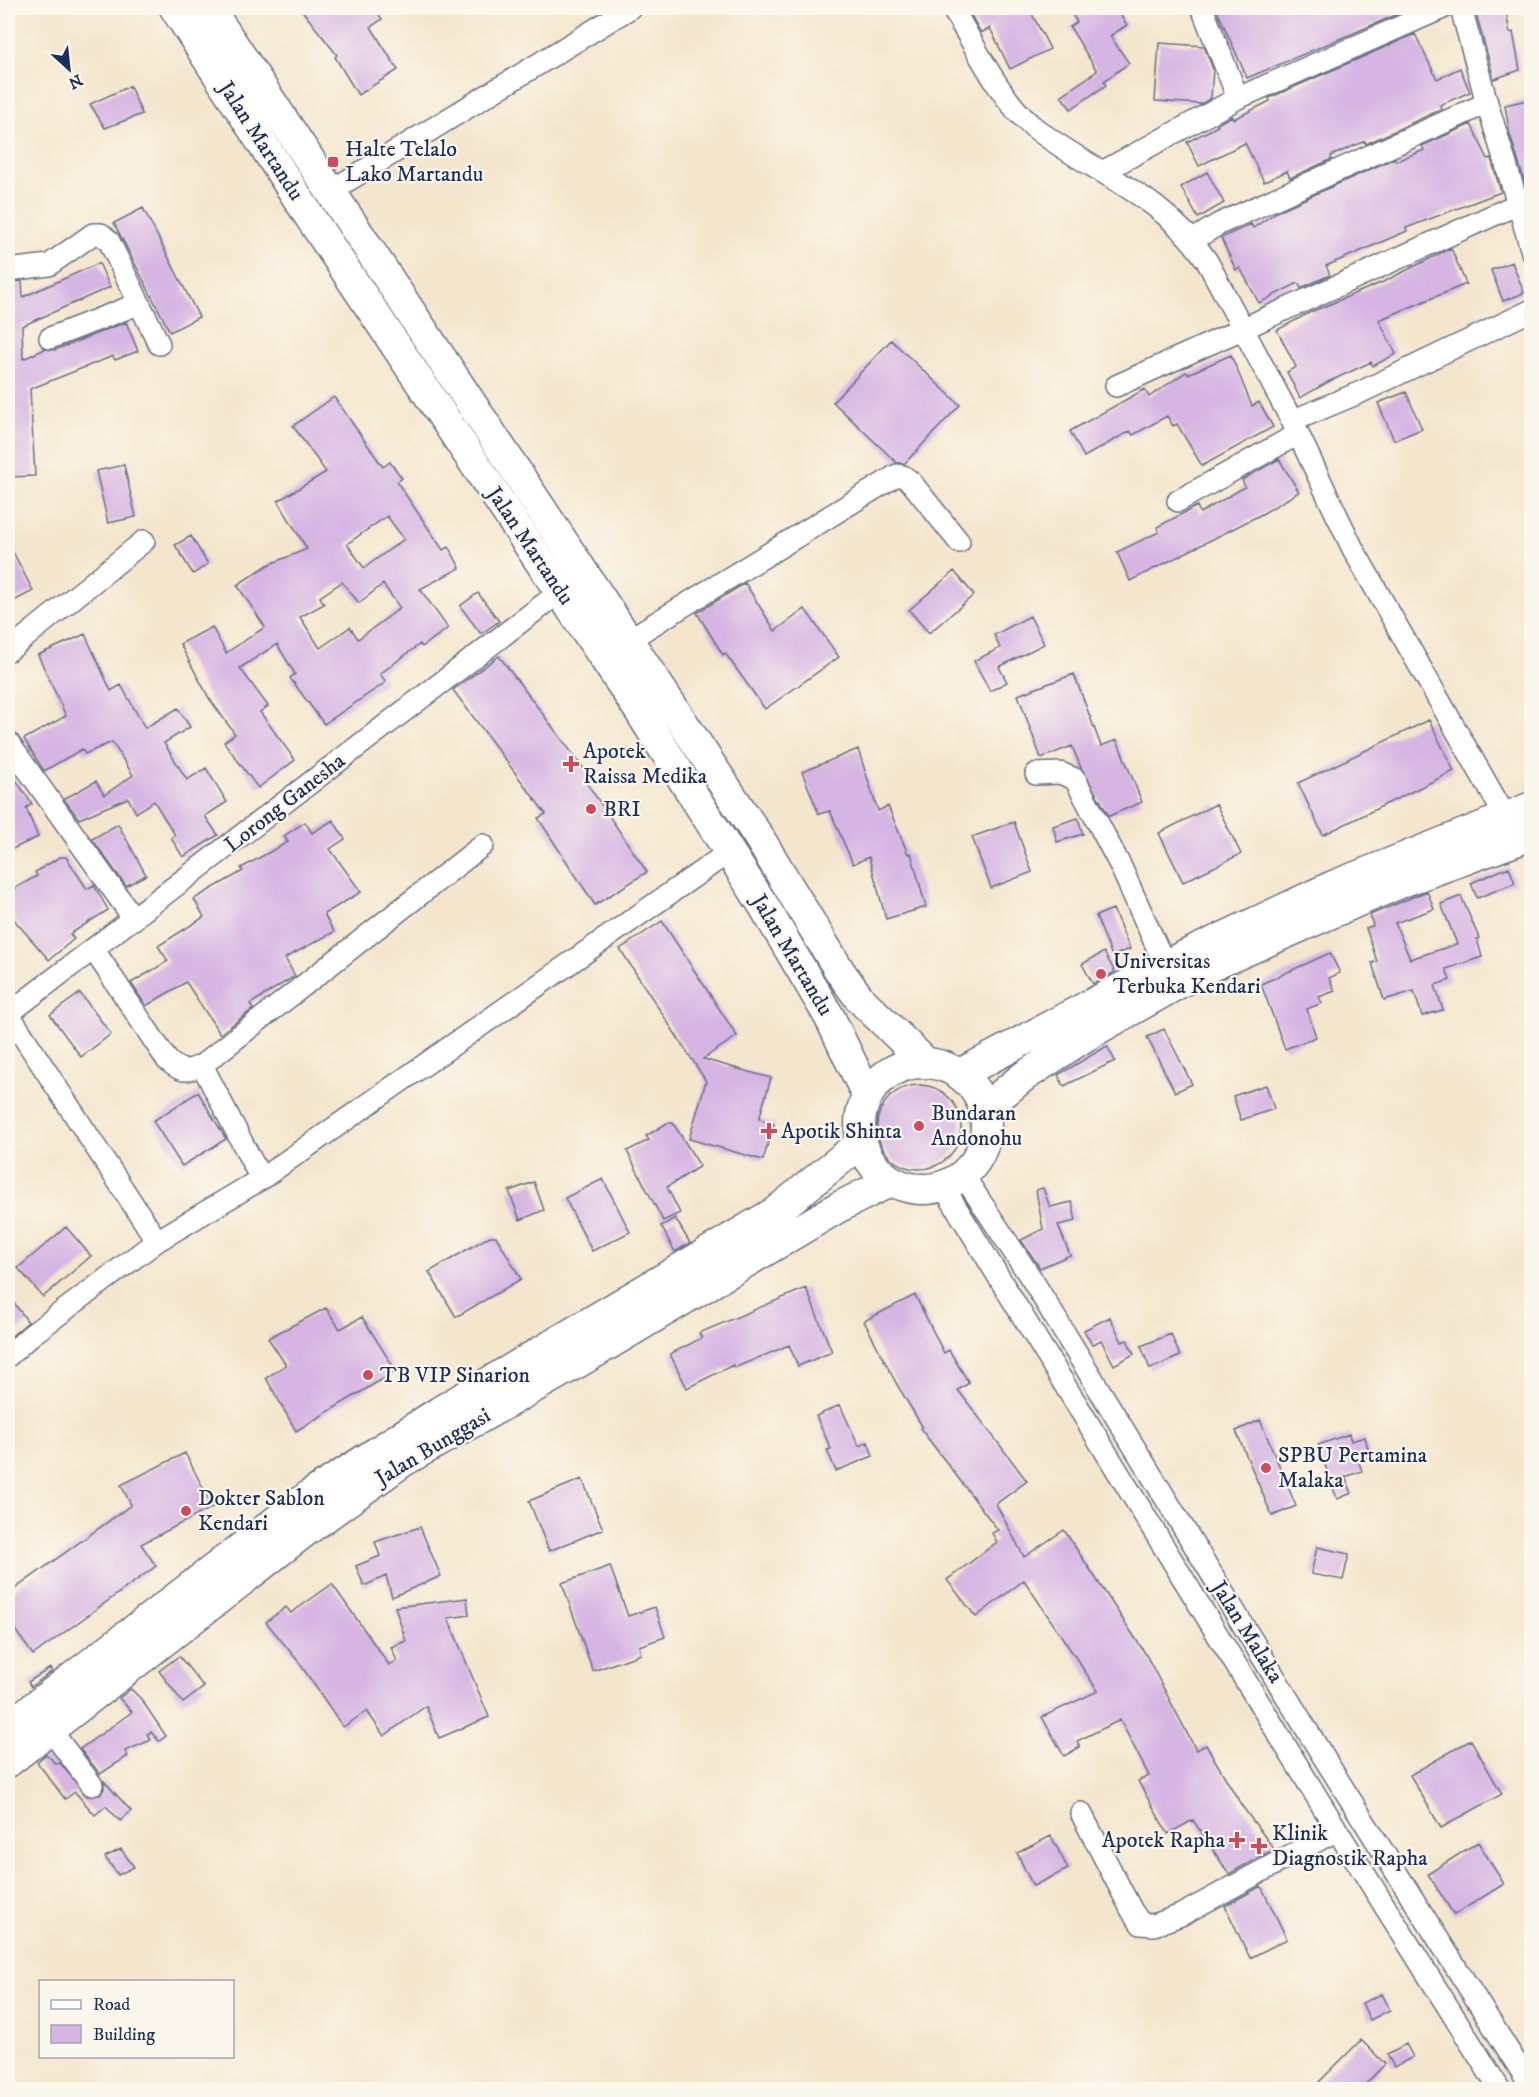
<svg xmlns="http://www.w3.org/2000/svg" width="1539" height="2097" font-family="'IM FELL DW Pica',serif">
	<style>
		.building { fill: #d6b4e3; fill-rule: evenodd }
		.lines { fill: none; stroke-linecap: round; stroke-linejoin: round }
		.minor-casing { stroke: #676f85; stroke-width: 24 }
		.highway-casing { stroke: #676f85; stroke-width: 33 }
		.minor { stroke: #fff; stroke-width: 21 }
		.highway { stroke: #fff; stroke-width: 30 }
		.poi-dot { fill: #d1495b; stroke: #fbf7ec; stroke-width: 2 }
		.labels { text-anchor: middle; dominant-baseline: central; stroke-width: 4.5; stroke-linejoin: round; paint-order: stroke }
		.street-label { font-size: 22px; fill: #1b2f5e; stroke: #fbf7ec }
		.poi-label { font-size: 22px; fill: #1b2f5e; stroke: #fbf7ec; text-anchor: start }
	</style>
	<rect width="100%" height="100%" fill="#fbf7ec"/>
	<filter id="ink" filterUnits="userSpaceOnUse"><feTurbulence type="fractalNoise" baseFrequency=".0167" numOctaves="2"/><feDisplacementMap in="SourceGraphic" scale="12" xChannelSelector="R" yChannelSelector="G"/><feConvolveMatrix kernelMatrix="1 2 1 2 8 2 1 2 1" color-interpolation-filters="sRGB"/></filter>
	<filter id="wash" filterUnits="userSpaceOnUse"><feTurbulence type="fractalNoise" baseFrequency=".008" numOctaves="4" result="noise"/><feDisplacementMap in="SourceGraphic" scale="24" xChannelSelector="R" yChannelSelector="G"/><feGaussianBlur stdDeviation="1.35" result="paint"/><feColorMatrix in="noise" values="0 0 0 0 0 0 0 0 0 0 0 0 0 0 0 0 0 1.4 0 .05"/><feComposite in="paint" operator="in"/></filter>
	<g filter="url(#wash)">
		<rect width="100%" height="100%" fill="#f4e6cd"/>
		<g id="blocks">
			<path class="building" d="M300,8H374L382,19L371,27L398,70L358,95L335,57L337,55Z
				M967,8H1029L1050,49L1010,69L990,28L981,33Z
				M1068,8H1116L1127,25L1110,36L1129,63L1104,81L1106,85L1071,109L1061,96L1097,71L1070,27L1077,22Z
				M1216,8H1401L1403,12L1247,78Z
				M1505,8L1510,33L1513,32L1520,70L1494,79L1476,13Z
				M1415,34L1437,79L1460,68L1470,92L1440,105L1442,109L1366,144L1365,141L1331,156L1332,159L1290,178L1287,171L1264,182L1245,143L1199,166L1187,142L1218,126L1217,124L1232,116L1234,119L1270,101L1269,98Z
				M1159,43L1204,46L1213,69L1211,98L1201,104L1155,101Z
				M130,86L142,114L105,128L90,104Z
				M1527,100L1532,118V181L1525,183L1510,135L1505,105Z
				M1471,124L1488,159L1491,158L1501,192L1406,228L1407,231L1326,266L1330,275L1301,288L1298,283L1259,303L1240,268L1236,270L1221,238L1251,224L1253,228L1278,211L1395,158L1396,161L1424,150L1422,146Z
				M1207,172L1224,203L1198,218L1181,187Z
				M143,208L199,317L170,332L114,223Z
				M1451,248L1466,284L1379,320L1396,354L1373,366L1371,362L1328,382L1300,398L1287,372L1296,367L1277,330L1311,312L1383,282Z
				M1512,262L1524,293L1503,301L1491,270Z
				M99,263L110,287L22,326L23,359L45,349L55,350L126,322L138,351L115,360L113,356L30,389L35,476L8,477V282L22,281L23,297Z
				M891,340L960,405L905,463H897L833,402Z
				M1231,355L1252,406L1259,402L1273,427L1202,466L1177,424L1173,426L1167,416L1133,435L1130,431L1084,457L1070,431L1145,389L1149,397L1186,372L1188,374Z
				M1406,392L1422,429L1394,440L1378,403Z
				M334,397L383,467L390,462L402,478L397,482L443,550L449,547L460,568L420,589L448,628L422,647L420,644L380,674L386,682L324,724L290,678L295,674L277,644L240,668L268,706L260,712L295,760L258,788L224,742L235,734L209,698L180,644L212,627L226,653L265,627L237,585L268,565L307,549L278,501L326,472L293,426ZM387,516L404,539L364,568L347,544ZM342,582L359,603L383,584L400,608L358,639L350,627L320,648L300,617L324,604L320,597Z
				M1279,459L1299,492L1262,514L1130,581L1117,552L1159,532L1157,527L1197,506L1200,513L1245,487L1242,480Z
				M124,465L136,517L108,523L96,471Z
				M191,536L208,564L193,574L175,545Z
				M8,542L33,591L8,604Z
				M954,571L974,595L929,633L909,610Z
				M745,583L775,631L805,609L839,657L765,709L725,653L723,655L697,613Z
				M478,593L499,621L481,634L460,606Z
				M1030,616L1044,644L999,667L1007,682L990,691L974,661L1000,648L994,635Z
				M85,634L111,691L121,685L145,728L178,708L190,727L164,743L187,780L206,768L227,802L205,816L218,835L183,857L171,838L175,835L154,801L136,813L128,798L79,819L64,799L96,781L104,795L133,775L112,742L85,754L82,749L44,771L24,739L66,716L38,655Z
				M499,656L591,778L586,782L647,872L595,905L538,818L546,814L453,690Z
				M1074,674L1101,746L1117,740L1142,802L1109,816L1081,768L1072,746L1041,758L1018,695Z
				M1429,720L1454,771L1323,835L1298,783Z
				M858,749L878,811L888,806L908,854L911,853L926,907L886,919L869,857L853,864L830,811L819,814L802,772Z
				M8,768L32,804L26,808L38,837L8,851Z
				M1216,804L1241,854L1183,882L1159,833Z
				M1078,818L1083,834L1057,842L1053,826Z
				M333,820L345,839L330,849L361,892L324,914L334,932L285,958L295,976L250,1004L253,1009L220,1034L186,982L146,1006L131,983L168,961L158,946L204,917L194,899L243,871L241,868L288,842L284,836L305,822L312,833Z
				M1014,822L1032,872L991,888L972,837Z
				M118,824L146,875L126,886L92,839Z
				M60,857H66L87,889L94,885L108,910L70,934L74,939L49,960L16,922L8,909V892L37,876L35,872Z
				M1509,867L1515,883L1477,898L1471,883Z
				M1427,891L1434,909L1395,923L1410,959L1457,944L1441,904L1461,896L1479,938L1477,939L1482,957L1446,969L1450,980L1435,985L1443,1010L1422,1016L1414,991L1384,1000L1372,963L1377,961L1366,928L1373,926L1370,915Z
				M1113,909L1130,949L1112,956L1096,916Z
				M662,921L737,1036L703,1059L771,1078L759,1119L774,1124L763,1160L689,1139L706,1081L620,949Z
				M1104,952L1115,972L1093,984L1082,964Z
				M1330,953L1340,973L1329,978L1335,991L1319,997L1322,1003L1307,1009L1316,1037L1285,1049L1261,984Z
				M80,993L111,1034L81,1057L50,1015Z
				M1164,1029L1192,1084L1175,1092L1147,1037Z
				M1107,1046L1115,1061L1064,1086L1058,1075Z
				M877 1127a42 42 0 1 1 84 0a42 42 0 1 1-84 0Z
				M1266,1085L1274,1109L1241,1120L1233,1096Z
				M198,1092L226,1139L182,1166L153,1121Z
				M667,1123H673L700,1166L667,1187L680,1213L663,1221L627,1151L649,1140L646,1136Z
				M603,1179L630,1232L592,1251L565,1198Z
				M534,1182L544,1210L520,1220L509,1191Z
				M1043,1188L1050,1207L1072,1202L1076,1221L1058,1225L1070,1255L1040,1268L1021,1240L1043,1229L1036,1190Z
				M675,1218L690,1243L675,1252L661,1226Z
				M66,1227L91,1256L43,1297L18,1268Z
				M490,1236H496L521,1279L456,1317L429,1272Z
				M806,1288L832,1352L798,1366L789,1345L734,1368L733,1365L687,1388L670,1354L702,1338L699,1333Z
				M8,1295L28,1322L8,1339Z
				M915,1295L944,1353L949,1350L969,1383L958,1390L1027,1481L996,1504L1024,1557L1064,1530L1145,1653L1196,1750L1206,1745L1242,1806L1274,1849L1229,1874L1193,1820L1168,1834L1138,1781L1149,1776L1120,1720L1077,1741L1080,1747L1064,1756L1042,1717L1098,1691L1024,1580L976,1617L947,1580L997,1542L992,1533L998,1530L920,1428L922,1426L896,1383L864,1321Z
				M326,1308L340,1329L362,1317L396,1371L296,1431L266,1378L286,1365L268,1338Z
				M1110,1317L1122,1342L1127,1340L1134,1354L1114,1365L1101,1340L1092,1345L1084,1330Z
				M1171,1334L1180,1356L1150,1369L1141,1346Z
				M840,1405L859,1446L868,1442L873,1456L836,1471L827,1450L831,1449L816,1416Z
				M1260,1420L1296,1506L1272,1516L1236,1431Z
				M1349,1434L1351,1441L1365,1437L1370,1457L1358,1460L1362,1471L1345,1477L1352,1493L1337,1499L1318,1445Z
				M185,1453L213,1507L141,1544L156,1566L33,1655L8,1620V1594L131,1505L121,1485Z
				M582,1479L603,1529L549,1551L529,1501Z
				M420,1527L441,1576L392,1597L386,1576L364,1586L356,1566L380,1556L375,1542Z
				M1317,1547L1349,1554L1343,1580L1311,1574Z
				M610,1566L628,1616L655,1607L665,1637L639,1646L641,1654L593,1671L562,1583Z
				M332,1584L389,1665L397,1661L391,1647L406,1641L395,1607L467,1598L469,1615L448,1618L489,1717L439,1738L426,1706L384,1736L367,1711L343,1727L298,1661L266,1622L286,1607L291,1613Z
				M179,1656L204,1687L183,1703L159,1671Z
				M50,1668L52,1671L31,1687L28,1682Z
				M131,1689L141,1699L166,1736L159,1741L151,1732L147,1734L151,1740L125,1751L128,1756L100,1774L80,1749L132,1712L119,1698Z
				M1471,1740L1502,1794L1441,1828L1410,1775Z
				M46,1754L56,1764L60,1763L87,1796L100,1795L104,1789V1781L131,1811L120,1821L106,1806L95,1815L75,1792L65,1799L37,1762Z
				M1051,1836L1068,1869L1033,1886L1017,1853Z
				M1478,1842L1504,1884L1454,1915L1428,1874Z
				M121,1849L134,1867L118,1875L105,1857Z
				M1261,1886L1287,1939L1250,1958L1225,1906Z
				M1382,1994L1390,2010L1370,2020L1362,2003Z
				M1361,2040L1385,2064L1360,2090H1311Z
				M1406,2044L1413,2057L1394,2067L1387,2054Z"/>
		</g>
	</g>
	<g filter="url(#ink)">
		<use href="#blocks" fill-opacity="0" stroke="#676f85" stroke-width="1.5"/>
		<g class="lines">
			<g class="minor-casing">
				<path id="minor" d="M952,8C974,43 999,98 1031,125C1092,174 1161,192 1207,261L1292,421L1353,549L1505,816
					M1202,8L1238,98
					M1461,8L1487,103
					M1104,171L1238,98L1443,8
					M329,192L630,8
					M1193,240L1219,224L1487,103L1518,204
					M8,270L49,265L93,234H101L109,241L159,344
					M50,338L138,304
					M1116,386L1518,204L1532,252
					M1292,421L1361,392L1532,310
					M1178,501L1298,434
					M628,640L897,475L903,476L911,482L959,542
					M8,651L144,541
					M8,742L134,919
					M1036,774L1060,773L1075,779L1120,865L1165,965
					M94,950L167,1060C181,1072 185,1073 202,1065L483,845
					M8,1013L157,1241
					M8,1014L561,591
					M202,1065L261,1179
					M963,1175L1031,1278L1321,1753L1532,2088
					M943,1186L1337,1830L1500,2090
					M8,1356L30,1336L157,1241L261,1179L729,852
					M49,1728L92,1785
					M1081,1813L1132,1911L1141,1924L1154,1925L1181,1915L1337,1830"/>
			</g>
			<g class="highway-casing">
				<path id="highway" d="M175,8L310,217L639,710L765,908L830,1018L867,1095
					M209,8L758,836L841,973L860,999L925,1062
					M860 1126a63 63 0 1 1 126 0a63 63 0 1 1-126 0Z
					M960,1074L1165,965L1333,886L1532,807
					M984,1109L1023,1077L1084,1037L1202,970L1402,882L1532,835
					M8,1727L310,1495L439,1412L774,1213L861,1143
					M8,1762L307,1530L402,1462L577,1363L837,1208L891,1181"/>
			</g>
			<use href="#minor" class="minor"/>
			<use href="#highway" class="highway"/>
		</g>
	</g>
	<g class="poi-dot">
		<rect x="327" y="156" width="12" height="12" rx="3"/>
		<path d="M568 755h6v6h6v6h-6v6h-6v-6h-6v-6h6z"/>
		<circle cx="591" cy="809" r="6"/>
		<circle cx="1101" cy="974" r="6"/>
		<circle cx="919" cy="1126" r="6"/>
		<path d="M766 1122h6v6h6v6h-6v6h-6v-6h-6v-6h6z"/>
		<circle cx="368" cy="1375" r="6"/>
		<circle cx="1266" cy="1468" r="6"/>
		<circle cx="186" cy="1511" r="6"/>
		<path d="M1234 1831h6v6h6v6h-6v6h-6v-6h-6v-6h6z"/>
		<path d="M1256 1837h6v6h6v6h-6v6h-6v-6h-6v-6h6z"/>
	</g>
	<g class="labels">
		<g class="street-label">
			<text transform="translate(261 141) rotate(57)">Jalan Martandu</text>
			<text transform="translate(530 546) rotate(56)">Jalan Martandu</text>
			<text transform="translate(285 803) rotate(-38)">Lorong Ganesha</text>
			<text transform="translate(792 955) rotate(59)">Jalan Martandu</text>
			<text transform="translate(433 1447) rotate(-31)">Jalan Bunggasi</text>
			<text transform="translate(1247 1632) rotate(58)">Jalan Malaka</text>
		</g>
		<g class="poi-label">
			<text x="345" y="149">Halte Telalo<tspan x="345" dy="25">Lako Martandu</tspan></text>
			<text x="583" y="751">Apotek<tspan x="583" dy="25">Raissa Medika</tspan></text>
			<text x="603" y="809">BRI</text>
			<text x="1113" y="961">Universitas<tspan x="1113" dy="25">Terbuka Kendari</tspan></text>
			<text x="931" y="1113">Bundaran<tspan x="931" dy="25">Andonohu</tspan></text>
			<text x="781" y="1131">Apotik Shinta</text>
			<text x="380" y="1375">TB VIP Sinarion</text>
			<text x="1278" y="1455">SPBU Pertamina<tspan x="1278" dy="25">Malaka</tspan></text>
			<text x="198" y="1498">Dokter Sablon<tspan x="198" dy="25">Kendari</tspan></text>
			<text x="1272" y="1833">Klinik<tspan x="1272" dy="25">Diagnostik Rapha</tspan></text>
			<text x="1225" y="1840" text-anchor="end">Apotek Rapha</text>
		</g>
	</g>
	<rect width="1539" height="2097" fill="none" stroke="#fbf7ec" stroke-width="30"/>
	<rect x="39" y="1980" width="195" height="78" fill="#fbf7ec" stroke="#a1a7b3" stroke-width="1.5"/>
	<rect x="51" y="2000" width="30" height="9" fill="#ffffff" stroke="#a1a7b3" stroke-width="1.5"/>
	<text x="93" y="2010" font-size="18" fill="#1b2f5e">Road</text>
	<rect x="51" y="2025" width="30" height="18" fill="#d6b4e3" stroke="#a1a7b3" stroke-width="1.5"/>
	<text x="93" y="2040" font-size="18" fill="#1b2f5e">Building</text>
	<g transform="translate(69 69) rotate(153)" stroke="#fbf7ec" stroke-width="4.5" paint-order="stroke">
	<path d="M0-4.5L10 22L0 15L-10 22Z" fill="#1b2f5e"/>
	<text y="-9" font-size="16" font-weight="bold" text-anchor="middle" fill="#1b2f5e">N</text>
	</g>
</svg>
